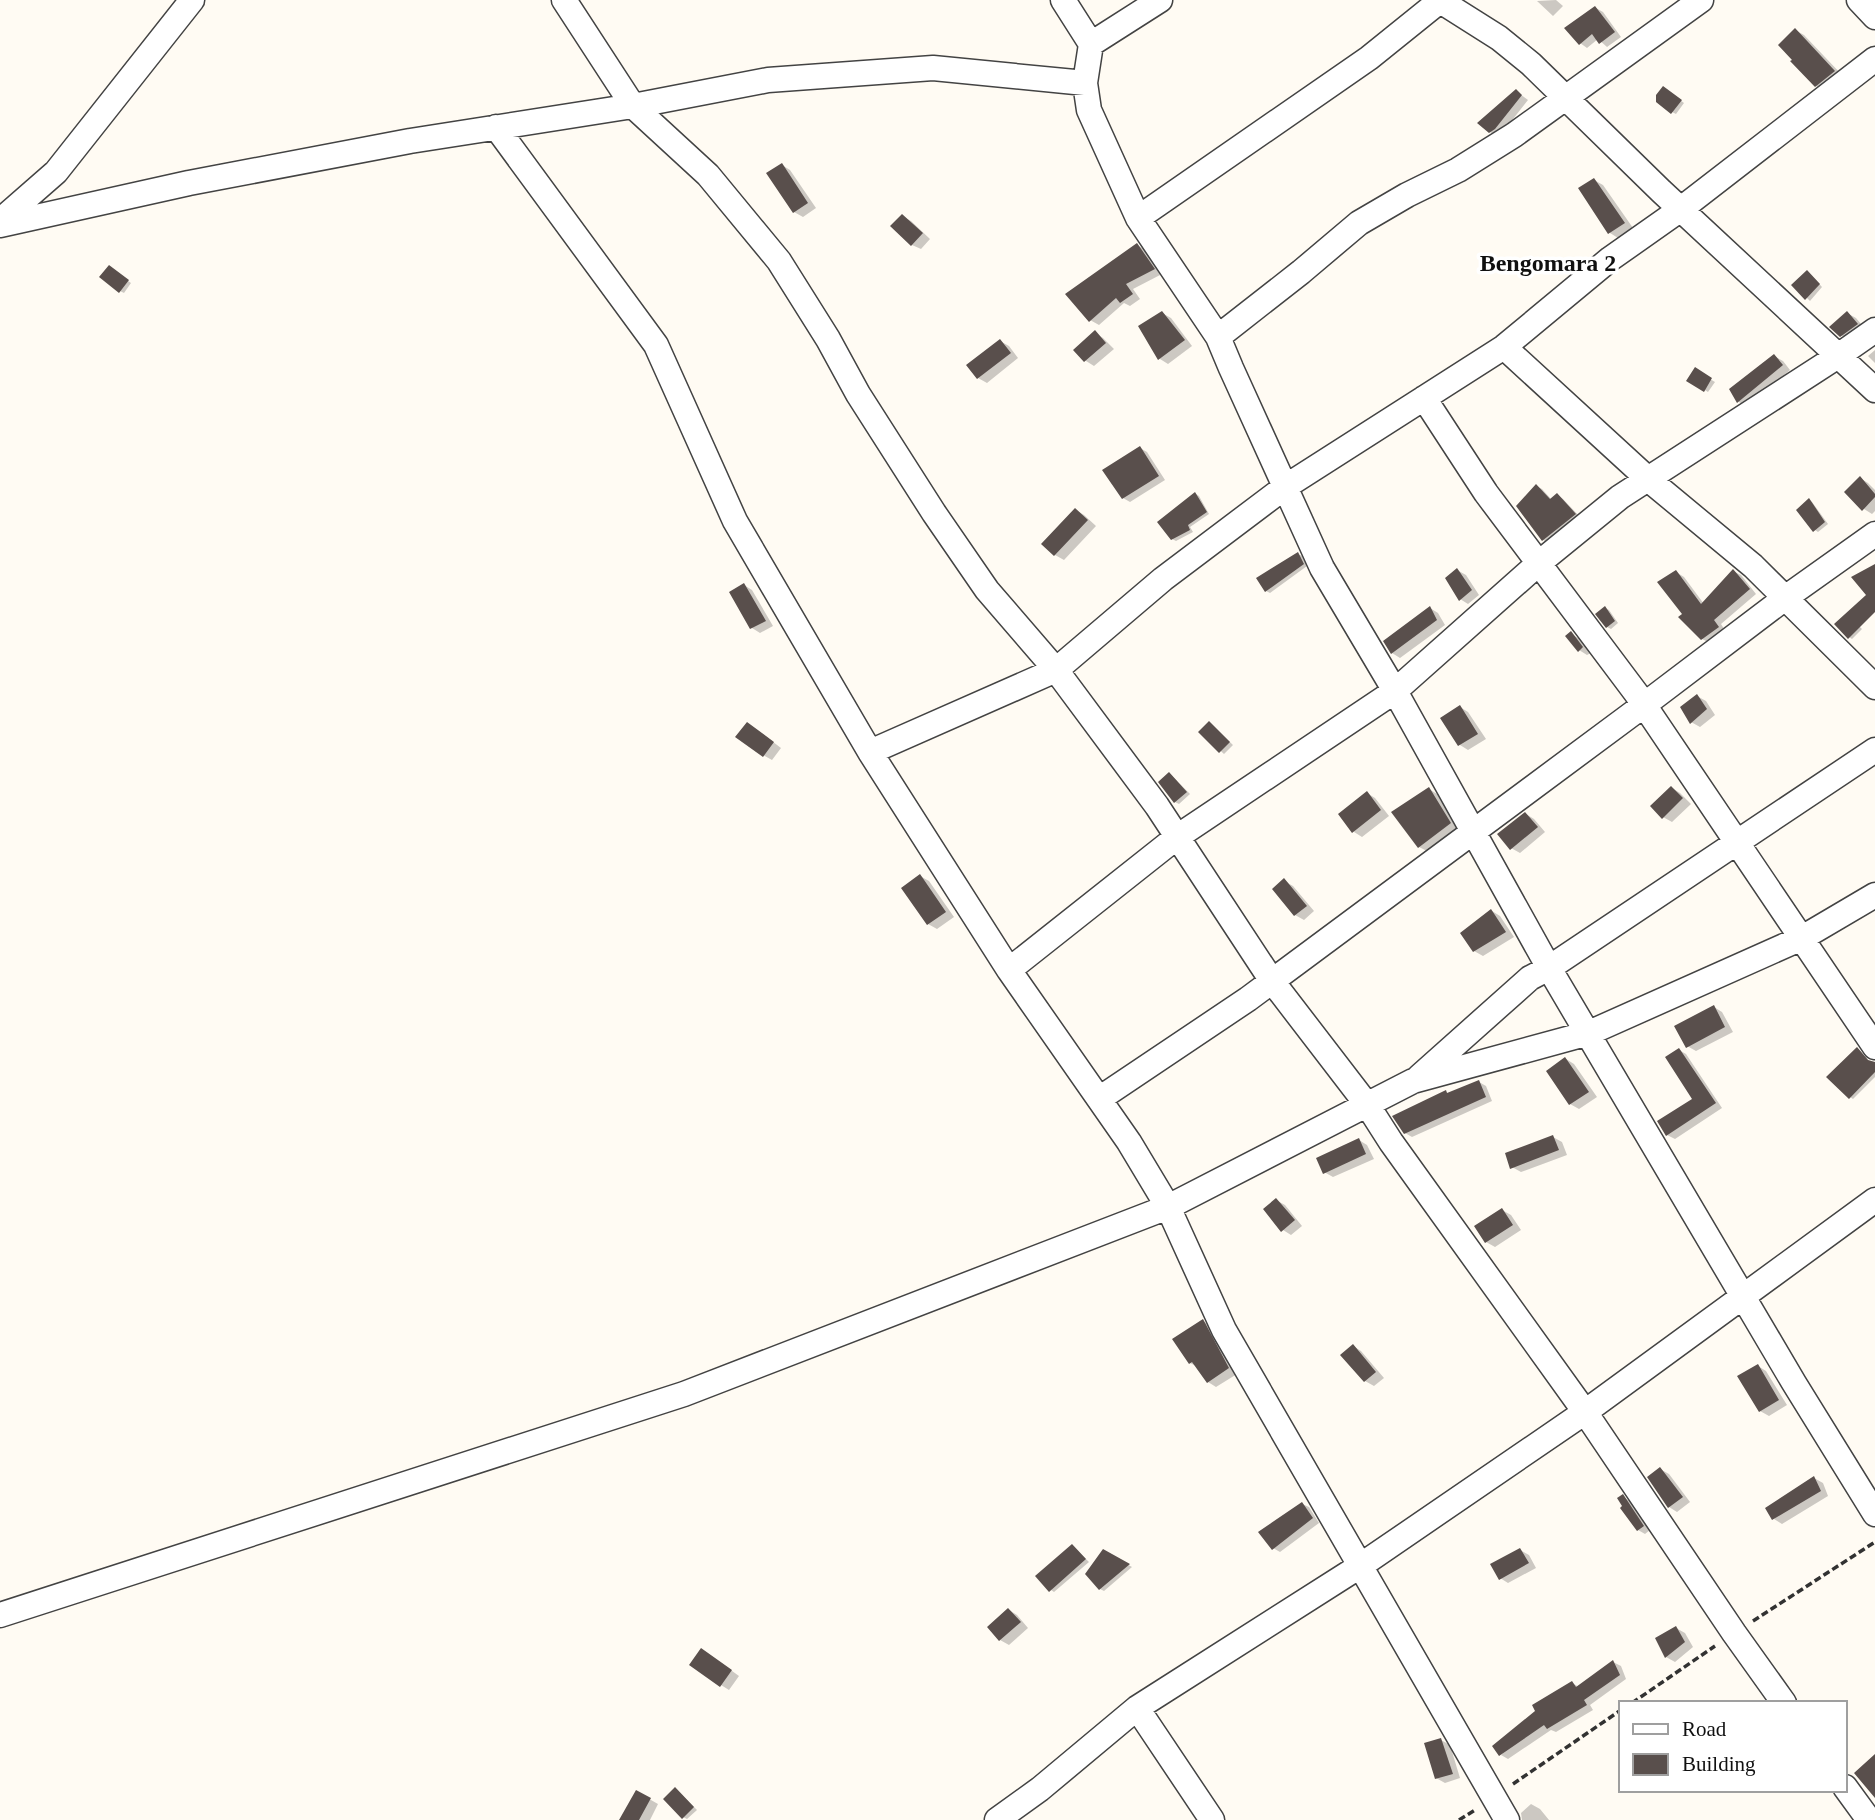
<svg xmlns="http://www.w3.org/2000/svg" width="1875" height="1820" font-family="'Times New Roman',serif">
	<style>
		.shadow { fill: #0003 }
		.building { fill: #594f4c }
		.lines { fill: none; stroke-linecap: round; stroke-linejoin: round }
		.minor-casing { stroke: #434343; stroke-width: 27 }
		.path { stroke: #323232; stroke-width: 3.5; stroke-dasharray: 7 3.5; stroke-linecap: butt }
		.minor { stroke: #fff; stroke-width: 24 }
		.labels { text-anchor: middle; dominant-baseline: central; stroke-width: 7; stroke-linejoin: round; paint-order: stroke }
		.quarter-label { font-size: 24px; font-weight: bold; fill: #101010; stroke: #fff }
	</style>
	<rect width="100%" height="100%" fill="#fffbf3"/>
	<path class="shadow" d="M1556,0L1563,6L1553,16L1537,1Z
		M1596,8L1603,12L1621,37L1607,47L1598,39L1587,48L1580,43Z
		M1795,30L1804,35L1843,76L1824,91L1816,86Z
		M1667,90L1684,103L1676,114L1672,112Z
		M1516,91L1528,100L1502,133L1497,136L1490,132Z
		M782,165L790,170L816,208L803,217L794,212Z
		M1594,180L1603,185L1633,228L1618,238L1610,233Z
		M902,216L911,221L930,239L921,249L912,245Z
		M1137,245L1146,250L1162,274L1133,289L1140,299L1130,306L1124,303L1099,325L1090,320Z
		M113,270L131,283L124,293L120,291Z
		M1811,275L1822,287L1810,301L1794,285Z
		M1162,313L1171,318L1192,346L1168,364L1160,359L1140,327Z
		M1847,313L1856,318L1865,329L1849,340L1841,335Z
		M1095,333L1103,338L1114,349L1094,366L1086,361L1075,350Z
		M1000,341L1009,346L1018,358L987,383L978,378Z
		M1875,350V363L1868,356Z
		M1774,356L1783,361L1790,370L1747,407L1739,402L1731,390Z
		M1695,370L1715,382L1708,392L1689,380Z
		M1140,448L1147,452L1165,480L1130,502L1123,498Z
		M1860,478L1868,483L1875,490V511L1872,514L1864,509Z
		M1536,486L1542,489L1552,500L1557,495L1563,499L1581,518L1549,543L1543,540Z
		M1196,494L1199,496L1209,514L1190,527L1193,532L1176,541L1172,539Z
		M1809,500L1812,502L1828,524L1818,532L1815,530Z
		M1076,510L1084,515L1096,526L1064,560L1055,555L1044,544Z
		M1298,554L1302,556L1307,566L1270,593L1266,591Z
		M1457,570L1466,575L1479,595L1468,604L1460,599Z
		M1733,571L1741,575L1756,594L1721,624L1726,632L1710,643L1702,639L1684,614L1676,572L1684,577L1704,604Z
		M744,585L752,590L773,626L760,633L752,628Z
		M1430,608L1438,613L1445,625L1400,658L1392,653Z
		M1605,608L1609,610L1618,623L1611,629L1607,627Z
		M1850,617L1862,629L1852,639L1849,637Z
		M1571,634L1580,639L1591,653L1587,655L1579,650Z
		M1697,696L1706,701L1715,715L1700,727L1691,722Z
		M1460,707L1468,712L1486,739L1468,750L1460,745Z
		M1210,723L1233,745L1224,754L1200,732Z
		M756,729L781,748L772,760L763,755Z
		M1170,774L1190,794L1179,804L1175,802Z
		M1672,788L1680,793L1691,804L1672,822L1663,817Z
		M1429,789L1437,794L1459,828L1427,851L1419,847Z
		M1367,793L1375,798L1389,816L1362,837L1354,832Z
		M1526,814L1534,819L1545,832L1520,853L1511,848Z
		M920,876L929,881L954,917L937,929L928,924L903,888Z
		M1284,881L1293,886L1314,911L1304,920L1295,915Z
		M1492,911L1500,916L1514,937L1483,956L1474,951Z
		M1714,1007L1722,1012L1733,1032L1696,1051L1687,1046Z
		M1858,1049L1870,1062L1875,1063V1077L1853,1099L1850,1097Z
		M1679,1050L1686,1054L1722,1108L1675,1139L1667,1135L1694,1100Z
		M1566,1059L1574,1064L1597,1097L1579,1109L1570,1104L1548,1071Z
		M1479,1082L1486,1086L1492,1101L1412,1137L1405,1133L1446,1092L1449,1094Z
		M1553,1137L1562,1142L1567,1155L1521,1172L1512,1167Z
		M1359,1140L1367,1145L1374,1159L1333,1177L1324,1172Z
		M1276,1200L1285,1205L1302,1226L1291,1235L1283,1230Z
		M1502,1210L1511,1215L1521,1230L1495,1247L1486,1242Z
		M1203,1321L1211,1326L1237,1374L1216,1387L1208,1382L1198,1367L1190,1363Z
		M1353,1346L1361,1351L1384,1378L1374,1386L1365,1381L1343,1355Z
		M1758,1366L1766,1371L1787,1405L1769,1416L1760,1411Z
		M1660,1469L1669,1474L1690,1502L1677,1512L1669,1507Z
		M1814,1478L1823,1483L1828,1496L1782,1524L1774,1519Z
		M1623,1497L1630,1501L1650,1530L1645,1534L1638,1530Z
		M1302,1504L1309,1507L1319,1523L1280,1552L1273,1548Z
		M1076,1549L1089,1562L1054,1592L1051,1590Z
		M1520,1550L1529,1555L1536,1568L1508,1583L1500,1578Z
		M1104,1551L1132,1567L1104,1591L1100,1589Z
		M1009,1610L1017,1615L1028,1628L1009,1645L1000,1640Z
		M1676,1628L1685,1633L1693,1647L1675,1662L1666,1657Z
		M710,1655L739,1676L729,1690L721,1685Z
		M1613,1662L1621,1666L1626,1679L1590,1705L1593,1710L1556,1732L1551,1730L1508,1759L1501,1755L1572,1683L1579,1687Z
		M1441,1740L1450,1745L1460,1778L1445,1783L1436,1778Z
		M637,1792L658,1804L650,1820H623Z
		M679,1792L697,1810L687,1819L683,1817Z
		M1531,1804L1540,1809L1549,1820H1522L1521,1813Z"/>
	<path class="building" d="M1595,6L1615,32L1599,44L1592,34L1579,45L1564,28Z
		M1795,28L1835,71L1815,87L1790,61L1792,60L1778,45Z
		M1663,86L1682,100L1671,114L1656,102V95Z
		M1516,89L1522,95L1495,129L1489,133L1477,123Z
		M782,163L808,203L793,213L766,173Z
		M1594,178L1625,223L1608,234L1578,188Z
		M902,214L923,233L911,246L890,226Z
		M1137,243L1155,269L1126,284L1133,294L1120,303L1116,298L1089,322L1065,294Z
		M109,265L129,280L119,293L99,277Z
		M1807,270L1820,284L1805,300L1791,285Z
		M1162,311L1185,340L1158,360L1138,326Z
		M1847,311L1858,324L1840,337L1829,327Z
		M1095,330L1106,343L1084,362L1073,350Z
		M1000,339L1011,353L977,379L966,365Z
		M1774,354L1783,365L1737,403L1729,389Z
		M1695,367L1712,378L1704,392L1686,381Z
		M1140,446L1159,476L1122,499L1102,470Z
		M1860,476L1875,494V497L1862,511L1844,492Z
		M1536,484L1550,499L1557,493L1576,514L1542,541L1516,506Z
		M1195,492L1207,512L1188,525L1190,530L1171,540L1157,522Z
		M1809,498L1825,522L1813,532L1796,510Z
		M1075,508L1088,520L1054,556L1041,544Z
		M1298,552L1304,564L1265,592L1256,578Z
		M1875,564V612L1848,639L1834,624L1866,595L1851,577Z
		M1457,568L1472,590L1459,601L1445,578Z
		M1733,569L1750,589L1714,620L1719,627L1701,640L1678,617L1682,614L1657,582L1676,570L1701,604Z
		M744,583L766,621L750,629L729,592Z
		M1430,606L1437,620L1391,654L1383,641Z
		M1605,606L1615,621L1606,628L1595,614Z
		M1571,631L1583,647L1578,652L1565,636Z
		M1697,694L1707,709L1690,724L1680,707Z
		M1460,705L1478,734L1458,746L1440,718Z
		M1209,721L1230,742L1219,753L1198,732Z
		M747,722L774,742L763,757L735,737Z
		M1169,772L1187,792L1174,803L1158,782Z
		M1671,786L1683,798L1662,819L1650,806Z
		M1429,787L1451,823L1418,848L1391,812Z
		M1367,791L1381,810L1352,833L1338,814Z
		M1525,812L1538,827L1510,850L1497,834Z
		M920,874L946,912L927,925L901,888Z
		M1284,878L1307,906L1294,916L1272,889Z
		M1491,909L1506,932L1473,952L1460,933Z
		M1714,1005L1725,1027L1686,1048L1674,1026Z
		M1857,1047L1868,1060L1875,1062V1072L1849,1099L1826,1077Z
		M1679,1048L1716,1103L1666,1136L1657,1121L1692,1099L1665,1057Z
		M1565,1057L1589,1092L1569,1105L1546,1071Z
		M1479,1080L1486,1097L1404,1134L1392,1116L1446,1090L1447,1093Z
		M1553,1135L1559,1150L1510,1169L1505,1153Z
		M1359,1138L1366,1154L1323,1174L1316,1158Z
		M1276,1198L1295,1220L1281,1232L1263,1209Z
		M1502,1208L1513,1225L1485,1243L1474,1226Z
		M1203,1319L1229,1368L1207,1383L1192,1362L1189,1364L1172,1339Z
		M1353,1344L1376,1372L1364,1382L1340,1355Z
		M1758,1364L1779,1400L1759,1412L1737,1376Z
		M1660,1467L1683,1497L1668,1508L1647,1477Z
		M1814,1476L1821,1491L1772,1520L1765,1508Z
		M1623,1494L1644,1526L1637,1531L1620,1508L1622,1506L1617,1498Z
		M1302,1502L1313,1518L1272,1550L1258,1532Z
		M1072,1544L1086,1559L1049,1592L1035,1576Z
		M1520,1548L1529,1563L1499,1580L1490,1564Z
		M1103,1549L1130,1564L1099,1590L1085,1574Z
		M1008,1608L1021,1622L999,1641L987,1627Z
		M1676,1626L1685,1642L1665,1658L1655,1638Z
		M701,1648L732,1670L720,1687L689,1665Z
		M1613,1660L1620,1675L1584,1700L1587,1705L1547,1729L1544,1725L1499,1756L1492,1746L1535,1711L1532,1705L1572,1681L1576,1687Z
		M1441,1738L1453,1774L1435,1779L1424,1743Z
		M1875,1754V1798L1854,1773Z
		M675,1787L694,1807L682,1819L663,1799Z
		M636,1790L651,1798L639,1820H619Z"/>
	<g class="lines">
		<g class="minor-casing">
			<path id="minor" d="M564,0L633,106L708,175L779,261L828,339L858,394L934,513L987,590L1056,670L1157,806L1272,981L1368,1106L1391,1142L1585,1412L1734,1633L1784,1703
				M1063,0L1091,44L1085,83L1089,110L1138,218L1218,337L1231,368L1322,568L1395,691L1549,968L1794,1383L1875,1514
				M1439,0L1499,38L1531,64L1661,191L1875,390
				M1859,0L1875,17
				M1091,44L1160,0
				M496,127L656,345L735,521L870,752L1009,970L1129,1142L1168,1207L1224,1330L1507,1820
				M1138,218L1369,58L1441,0
				M0,221L56,172L192,0
				M0,225L189,183L410,141L633,106L768,80L933,68L1085,83
				M1218,337L1301,272L1359,223L1407,195L1458,170L1514,135L1701,0
				M1504,347L1648,479L1753,566L1875,687
				M1424,398L1486,493L1636,693L1875,1047
				M870,752L1056,670L1163,579L1285,487L1504,347L1610,259L1681,209L1875,59
				M1009,970L1177,837L1395,691L1539,563L1620,497L1838,356L1875,330
				M1419,1077L1530,978L1549,968L1875,750
				M1099,1099L1248,999L1644,705L1785,598L1875,534
				M0,1615L684,1394L1168,1207L1413,1081L1589,1033L1802,938L1875,895
				M1137,1708L1212,1820
				M1845,1787L1869,1820
				M997,1820L1040,1789L1137,1708L1360,1566L1585,1412L1875,1200"/>
		</g>
		<path class="path" d="M1753,1621L1875,1542
			M1632,1703L1715,1646
			M1513,1784L1621,1710
			M1459,1820L1475,1810"/>
		<use href="#minor" class="minor"/>
	</g>
	<g class="labels">
		<g class="quarter-label">
			<text x="1548" y="263">Bengomara 2</text>
		</g>
	</g>
	<rect x="1619" y="1701" width="228" height="91" fill="#ffffff" stroke="#9f9f9f" stroke-width="2"/>
	<rect x="1633" y="1724" width="35" height="10" fill="#ffffff" stroke="#9f9f9f" stroke-width="2"/>
	<text x="1682" y="1736" font-size="21" fill="#101010">Road</text>
	<rect x="1633" y="1754" width="35" height="21" fill="#594f4c" stroke="#9f9f9f" stroke-width="2"/>
	<text x="1682" y="1771" font-size="21" fill="#101010">Building</text>
</svg>
